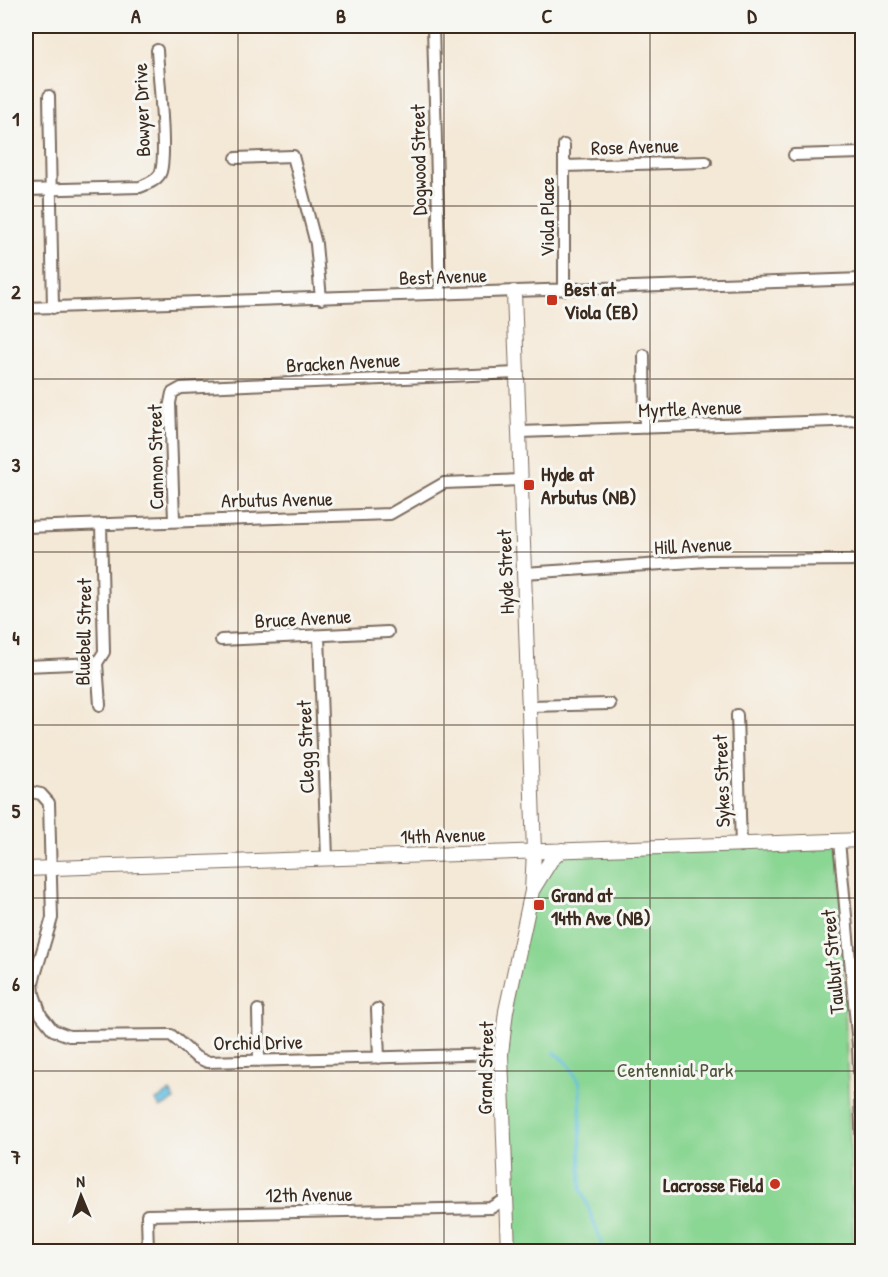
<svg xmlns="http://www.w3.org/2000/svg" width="888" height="1277" font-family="'Patrick Hand',sans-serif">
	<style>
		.green { fill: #8ad693; stroke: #628058; stroke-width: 1.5 }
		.water { fill: #64bee1; stroke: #507480; stroke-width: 1.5 }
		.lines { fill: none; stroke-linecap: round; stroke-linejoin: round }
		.stream { stroke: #64bee1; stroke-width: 3 }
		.street-casing { stroke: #7c6c5e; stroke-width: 14 }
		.secondary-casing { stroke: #7c6c5e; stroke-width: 16 }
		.street { stroke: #fff; stroke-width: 10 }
		.secondary { stroke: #fff; stroke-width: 14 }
		.grid { fill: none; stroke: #3b2a1e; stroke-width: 1.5; stroke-opacity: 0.55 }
		.poi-dot { fill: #c8321e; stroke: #f6f6f2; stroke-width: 2 }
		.labels { text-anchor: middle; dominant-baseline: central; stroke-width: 6; stroke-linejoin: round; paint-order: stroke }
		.street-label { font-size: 20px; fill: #3b2a1e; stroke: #f6f6f2 }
		.poi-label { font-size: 20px; font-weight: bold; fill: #3b2a1e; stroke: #f6f6f2; text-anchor: start }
		.park-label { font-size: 20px; fill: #4f553b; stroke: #f6f6f2 }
		.neatline { fill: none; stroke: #3b2a1e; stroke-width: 2 }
		.grid-label { font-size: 20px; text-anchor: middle; font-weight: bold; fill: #3b2a1e }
	</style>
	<rect width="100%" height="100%" fill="#f6f6f2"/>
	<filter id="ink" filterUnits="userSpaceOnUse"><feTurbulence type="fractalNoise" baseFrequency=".0167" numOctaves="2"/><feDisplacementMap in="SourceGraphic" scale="12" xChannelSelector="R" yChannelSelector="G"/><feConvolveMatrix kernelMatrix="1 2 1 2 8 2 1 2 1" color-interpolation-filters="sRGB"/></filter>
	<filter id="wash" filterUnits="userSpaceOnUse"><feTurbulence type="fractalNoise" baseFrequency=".008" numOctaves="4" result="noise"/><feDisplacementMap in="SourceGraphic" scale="24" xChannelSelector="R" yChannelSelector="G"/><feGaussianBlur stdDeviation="1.35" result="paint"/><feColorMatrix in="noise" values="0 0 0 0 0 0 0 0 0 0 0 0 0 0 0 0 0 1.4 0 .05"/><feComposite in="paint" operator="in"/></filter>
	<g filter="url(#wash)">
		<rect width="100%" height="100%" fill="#f4e8d6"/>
		<path class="green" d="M839,841L854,1251L510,1252L501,1054L534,851Z"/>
		<path class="water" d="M170,1092L175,1100L160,1108L156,1100Z"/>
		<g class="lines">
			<path class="stream" d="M554,1052L568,1064L580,1083L581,1189L601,1241V1252"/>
		</g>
	</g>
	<g filter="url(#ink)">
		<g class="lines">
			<g class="street-casing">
				<path id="street" d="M433,26L440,294
					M49,96L53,308
					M564,145V290
					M794,155L862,153
					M236,158L293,156L316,244L321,299
					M564,166L706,162
					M26,190L140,187C147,184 156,181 160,174C168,159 158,72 157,50
					M26,308L862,279
					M644,355L645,428
					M520,432L862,420
					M174,520L170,403L172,393L181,388L517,373
					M26,527L390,514L444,483L521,480
					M524,573L708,561L862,560
					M319,636L327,858
					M221,640L388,632
					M26,666L97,663
					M100,705L97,663L104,652L101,524
					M529,706L610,704
					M737,715L741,846
					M26,791L41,794L49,803L52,918L33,982L34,994L41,1015L53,1030L69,1036L171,1035L196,1057L207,1062L501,1054
					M839,841L858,1045L862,1151
					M377,1009L379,1058
					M258,1010L259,1061
					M148,1252L147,1215L491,1208L506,1199"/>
			</g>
			<g class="secondary-casing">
				<path id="secondary" d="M26,869L862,840
					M533,889L551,860L562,850
					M508,1252L501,1054L506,1011L532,891L534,851L514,292"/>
			</g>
			<use href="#street" class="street"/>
			<use href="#secondary" class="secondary"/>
		</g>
	</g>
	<path class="grid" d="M238,26V1252M444,26V1252M650,26V1252M26,206H862M26,379H862M26,552H862M26,725H862M26,898H862M26,1071H862"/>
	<g class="poi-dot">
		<rect x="546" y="294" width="12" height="12" rx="3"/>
		<rect x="523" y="479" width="12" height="12" rx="3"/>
		<rect x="533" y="899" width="12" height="12" rx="3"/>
		<circle cx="775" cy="1184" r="6"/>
	</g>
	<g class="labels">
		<g class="street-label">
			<text transform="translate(141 110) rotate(-92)">Bowyer Drive</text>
			<text transform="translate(635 146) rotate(-2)">Rose Avenue</text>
			<text transform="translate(418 160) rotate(-91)">Dogwood Street</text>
			<text transform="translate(546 217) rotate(-90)">Viola Place</text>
			<text transform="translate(443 276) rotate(-2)">Best Avenue</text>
			<text transform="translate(343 362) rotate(-3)">Bracken Avenue</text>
			<text transform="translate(690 408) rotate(-2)">Myrtle Avenue</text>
			<text transform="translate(155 457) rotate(-91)">Cannon Street</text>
			<text transform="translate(277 499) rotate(-1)">Arbutus Avenue</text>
			<text transform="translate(693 545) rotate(-3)">Hill Avenue</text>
			<text transform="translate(505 572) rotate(-92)">Hyde Street</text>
			<text transform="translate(303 618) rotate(-3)">Bruce Avenue</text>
			<text transform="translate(83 632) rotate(-89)">Bluebell Street</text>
			<text transform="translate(305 747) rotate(-92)">Clegg Street</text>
			<text transform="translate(721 781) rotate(-92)">Sykes Street</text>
			<text transform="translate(443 835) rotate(-2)">14th Avenue</text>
			<text transform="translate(832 962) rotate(-95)">Taulbut Street</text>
			<text transform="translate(258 1042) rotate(-1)">Orchid Drive</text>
			<text transform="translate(485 1068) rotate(-89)">Grand Street</text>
			<text transform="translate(309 1194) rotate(-1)">12th Avenue</text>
		</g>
		<g class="poi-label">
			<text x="564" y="288">Best at<tspan x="564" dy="23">Viola (EB)</tspan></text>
			<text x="541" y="473">Hyde at<tspan x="541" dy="23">Arbutus (NB)</tspan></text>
			<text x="551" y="894">Grand at<tspan x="551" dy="23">14th Ave (NB)</tspan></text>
			<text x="763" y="1184" text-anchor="end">Lacrosse Field</text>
		</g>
		<g class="park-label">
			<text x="675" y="1069">Centennial Park</text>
		</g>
	</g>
	<rect width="888" height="1277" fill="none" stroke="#f6f6f2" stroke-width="66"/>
	<g transform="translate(81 1196) rotate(358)" stroke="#f6f6f2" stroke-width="4.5" paint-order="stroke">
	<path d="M0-4.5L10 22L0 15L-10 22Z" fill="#3b2a1e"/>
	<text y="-9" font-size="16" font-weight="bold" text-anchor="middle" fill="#3b2a1e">N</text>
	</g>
	<rect x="33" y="33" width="822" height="1211" class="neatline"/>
	<g class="grid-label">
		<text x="136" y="23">A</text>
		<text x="341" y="23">B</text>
		<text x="547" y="23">C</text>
		<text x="752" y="23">D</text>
		<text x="16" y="126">1</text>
		<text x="16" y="299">2</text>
		<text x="16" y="472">3</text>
		<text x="16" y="645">4</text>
		<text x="16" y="818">5</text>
		<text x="16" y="991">6</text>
		<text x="16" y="1164">7</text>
	</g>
</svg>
